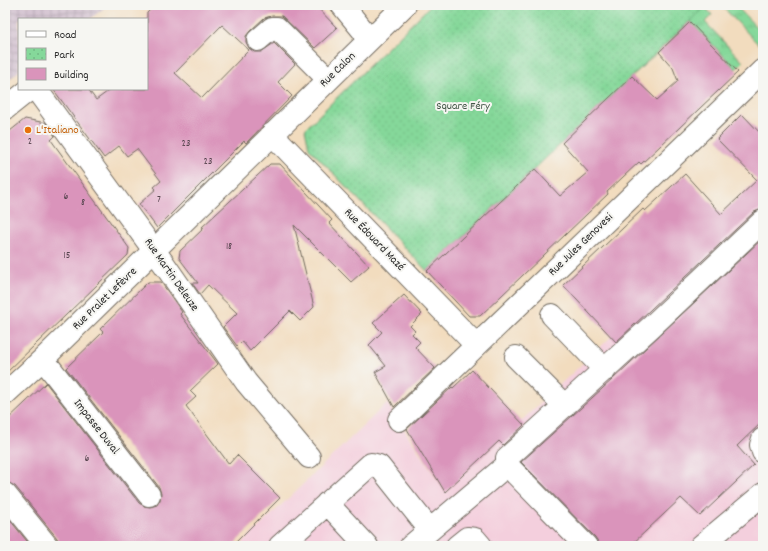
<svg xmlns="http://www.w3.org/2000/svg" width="768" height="551" font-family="Dekko,sans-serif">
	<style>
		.built { fill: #f4cfdd }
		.industrial { fill: url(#industrial-grid) }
		.grass { fill: url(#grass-tufts); stroke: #588262 }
		.park { fill: url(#park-dots); stroke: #588262 }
		.building { fill: #da94bb; fill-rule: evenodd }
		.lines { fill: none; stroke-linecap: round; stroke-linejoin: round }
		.minor-casing { stroke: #71695e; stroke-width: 24 }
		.minor { stroke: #fff; stroke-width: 22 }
		.food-dot { fill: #e8710a; stroke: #f6f6f2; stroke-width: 1.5 }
		.labels { text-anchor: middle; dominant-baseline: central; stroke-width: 4; stroke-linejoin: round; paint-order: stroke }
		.number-label { font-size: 10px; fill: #57454f }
		.street-label { font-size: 12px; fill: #2b2b2b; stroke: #f6f6f2 }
		.park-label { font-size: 12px; fill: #425647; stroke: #f6f6f2 }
		.food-label { font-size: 12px; fill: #c56008; stroke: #f6f6f2; text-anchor: start }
	</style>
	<defs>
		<pattern id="industrial-grid" width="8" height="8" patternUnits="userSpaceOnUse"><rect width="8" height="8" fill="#d0bdcd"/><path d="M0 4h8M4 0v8" fill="none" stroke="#a99aa7"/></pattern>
		<pattern id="grass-tufts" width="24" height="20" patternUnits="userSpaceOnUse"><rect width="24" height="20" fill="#85d89a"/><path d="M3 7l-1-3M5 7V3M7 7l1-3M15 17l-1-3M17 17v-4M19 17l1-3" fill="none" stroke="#73ba85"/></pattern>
		<pattern id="park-dots" width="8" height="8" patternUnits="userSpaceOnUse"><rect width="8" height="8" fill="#85d89a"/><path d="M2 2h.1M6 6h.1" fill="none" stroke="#73ba85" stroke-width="1.8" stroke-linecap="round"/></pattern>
	</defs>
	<rect width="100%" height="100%" fill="#f6f6f2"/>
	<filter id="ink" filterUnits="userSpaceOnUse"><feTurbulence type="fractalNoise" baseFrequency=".025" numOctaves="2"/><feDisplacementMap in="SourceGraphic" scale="8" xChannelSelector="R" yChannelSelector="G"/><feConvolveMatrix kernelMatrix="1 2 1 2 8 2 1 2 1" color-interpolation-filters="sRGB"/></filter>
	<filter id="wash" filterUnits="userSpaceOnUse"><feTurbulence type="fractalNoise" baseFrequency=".012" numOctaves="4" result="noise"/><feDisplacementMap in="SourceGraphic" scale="16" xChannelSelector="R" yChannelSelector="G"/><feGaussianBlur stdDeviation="0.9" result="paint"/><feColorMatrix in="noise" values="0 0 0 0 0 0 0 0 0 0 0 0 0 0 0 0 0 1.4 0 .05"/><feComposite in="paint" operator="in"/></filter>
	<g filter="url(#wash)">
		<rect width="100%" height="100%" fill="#f2dcbe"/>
		<path class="built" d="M763,195V546H239L387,403L445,492Z"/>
		<path class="industrial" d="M5,5H108L90,19H19V71L5,83Z"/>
		<path class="grass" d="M721,5H735L763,34V45L758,44Z
			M705,7L712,15L705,22L743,62L736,69L690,21Z"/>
		<path class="park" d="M431,5H704L705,7L427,271L309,148L305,129Z"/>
		<g id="blocks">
			<path class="building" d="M155,5H315L337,28L315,48L282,16H272L264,18L250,31L246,36V42L249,48L254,52H261L274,43L295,64L278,82L292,96L246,143L244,141L157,228L139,204L156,189L154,187L161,181L137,149L127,156L119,146L104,158L53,89H88L96,100L111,89H147V13ZM222,25L249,50L202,98L175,73Z
				M690,22L738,72L641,164L639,162L607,192L608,194L480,316H469L427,271L535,169L560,196L588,172L562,143L632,76L657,100L678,81L673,68L659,52Z
				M742,114L763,136V209L754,212L616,342L563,285L643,209L645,211L685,174L721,214L757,180L717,139Z
				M25,119L46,123L55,136L51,140L129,248L128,255L5,374V135Z
				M270,164H280L332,220L329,223L369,266L351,282L294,225L314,307L300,321L290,311L250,351L242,341L237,346L223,327L237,313L208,285L200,294L192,283H198L179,258L180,251L204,228L202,227Z
				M763,238V421L737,446L754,465L700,516L681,498L630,546H601L595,537L521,462L613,379Z
				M148,282H161L182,312L180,314L218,364L190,391L196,397L186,406L229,464L237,455L280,498L232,546H59L57,538L15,486L5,482V422L46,383L139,503L144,506L150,507L157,505L160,500L161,494L159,487L66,368L103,332L100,329Z
				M404,295L422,314L410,326L415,331L412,334L420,342L415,347L435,368L394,407L375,372L386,366L369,345L382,332L373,323Z
				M472,370L524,425L503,445L499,441L445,492L407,429L452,387L453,388Z
				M5,514L31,546H5Z"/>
		</g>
	</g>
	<g filter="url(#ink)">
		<use href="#blocks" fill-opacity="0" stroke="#71695e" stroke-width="1"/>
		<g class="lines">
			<g class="minor-casing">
				<path id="minor" d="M342,5L370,39
					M258,40L272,28H277L328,79
					M36,89L164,264L246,382L309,457
					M5,109L30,89
					M272,134L476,345
					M552,315L605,370
					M516,357L565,406
					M43,359L149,495
					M5,394L43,359L405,5
					M399,420L763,70
					M763,439L761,445L763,452
					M5,494L47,546
					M327,503L367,546
					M280,546L371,464L379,466L430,530
					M411,546L507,465
					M457,546L467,538L475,539L481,546
					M586,546L507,465V458L652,326L763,221
					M701,546L763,494"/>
			</g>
			<use href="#minor" class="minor"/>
		</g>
	</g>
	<circle class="food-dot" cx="28" cy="130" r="4"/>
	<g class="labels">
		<g class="number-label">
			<text x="30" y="142">2</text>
			<text x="186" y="144">23</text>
			<text x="208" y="162">23</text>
			<text x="66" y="197">6</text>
			<text x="159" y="200">7</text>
			<text x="83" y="203">8</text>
			<text x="229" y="247">18</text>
			<text x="67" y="256">15</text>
			<text x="87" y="459">6</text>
		</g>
		<g class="street-label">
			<text transform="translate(338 70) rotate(-44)">Rue Calon</text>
			<text transform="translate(374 240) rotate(46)">Rue Édouard Mazé</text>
			<text transform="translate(581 245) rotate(-44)">Rue Jules Genovesi</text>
			<text transform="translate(171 275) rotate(55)">Rue Martin Deleuze</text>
			<text transform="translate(105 299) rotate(-44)">Rue Pralet Lefèvre</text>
			<text transform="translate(96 427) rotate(52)">Impasse Duval</text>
		</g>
		<g class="park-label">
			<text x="463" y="106">Square Féry</text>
		</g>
		<g class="food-label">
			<text x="36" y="130">L'Italiano</text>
		</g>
	</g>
	<rect width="768" height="551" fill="none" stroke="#f6f6f2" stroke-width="20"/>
	<rect x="18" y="18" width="130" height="72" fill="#f6f6f2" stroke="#a5a5a2"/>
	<rect x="26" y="31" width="20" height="6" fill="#ffffff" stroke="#a5a5a2"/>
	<text x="54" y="38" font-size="12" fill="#2b2b2b">Road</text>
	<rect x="26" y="48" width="20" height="12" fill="url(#park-dots)" stroke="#a5a5a2"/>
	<text x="54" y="58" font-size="12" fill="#2b2b2b">Park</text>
	<rect x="26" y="68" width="20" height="12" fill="#da94bb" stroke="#a5a5a2"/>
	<text x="54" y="78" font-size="12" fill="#2b2b2b">Building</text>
</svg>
